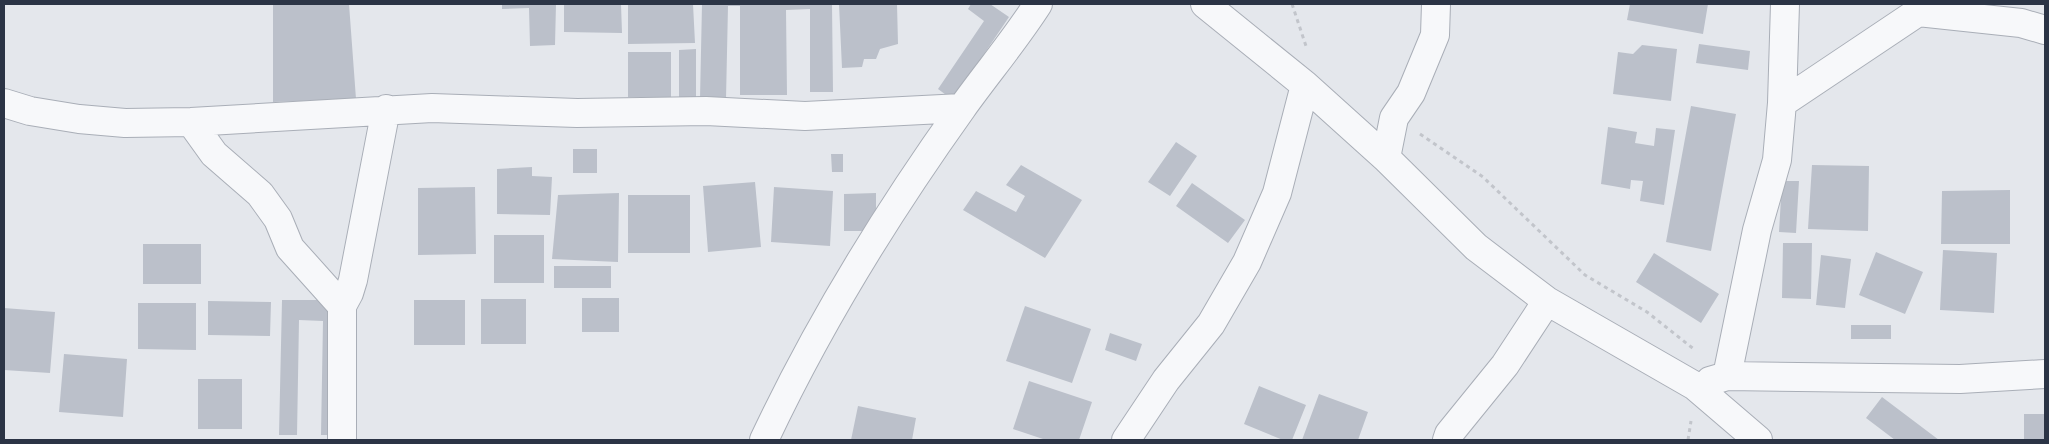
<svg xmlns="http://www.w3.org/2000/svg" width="2049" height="444" font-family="Lato,sans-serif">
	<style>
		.building { fill: #bbc0ca }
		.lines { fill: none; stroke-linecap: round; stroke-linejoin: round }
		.minor-casing { stroke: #a9aeb7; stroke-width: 30 }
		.path { stroke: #c2c5cb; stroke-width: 3; stroke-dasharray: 4 4; stroke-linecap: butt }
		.minor { stroke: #f7f8fa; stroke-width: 28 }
	</style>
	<rect width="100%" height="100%" fill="#e4e7ec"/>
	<path class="building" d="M273,4H349L356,99L273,102Z
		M502,4H556L555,45L530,46L529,8L502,9Z
		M564,4H621L622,33L564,32Z
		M628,4H693L695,43L628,44Z
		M702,4H832L833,92H810V9L786,10L787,95H740V6H728L726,99H700Z
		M839,4H897L898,44L880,49L876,59H864L862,67L842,68Z
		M971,4H990L1009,17L953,100L938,89L984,21L968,9Z
		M1630,4H1708L1703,34L1627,20Z
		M1699,44L1750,51L1748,70L1696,63Z
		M1642,45L1677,49L1671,101L1613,94L1618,52L1633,54Z
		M696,49V101H679V50Z
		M628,52H671V97H628Z
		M1691,106L1736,114L1711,251L1666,242Z
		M1608,127L1637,132L1635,143L1654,146L1656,128L1675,130L1664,205L1640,201L1643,181L1631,180L1630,189L1601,184Z
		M1176,142L1197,156L1170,196L1148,182Z
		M573,149H597V173H573Z
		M831,154H843V172H832Z
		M1021,165L1082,200L1045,258L963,210L976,191L1016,212L1025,196L1006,185Z
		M1812,165L1869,166L1868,231L1808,229Z
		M532,167V176L552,177L550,215L497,214V169Z
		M1782,181H1799L1796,233L1779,232Z
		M755,182L761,247L708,252L703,186Z
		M1192,183L1245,220L1228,243L1176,206Z
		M475,187L476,254L418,255V188Z
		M774,187L833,191L830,246L771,242Z
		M2010,190V244H1941L1942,191Z
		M619,193L618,262L552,259L558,195Z
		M876,193V231H844V194Z
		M628,195H690V253H628Z
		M494,235H544V283H494Z
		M1783,243H1812L1811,299L1782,298Z
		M143,244H201V284H143Z
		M1943,250L1997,253L1994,313L1940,310Z
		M1876,252L1923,272L1905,314L1859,295Z
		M1654,253L1719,294L1701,323L1636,282Z
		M1821,255L1851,259L1845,308L1816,305Z
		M554,266H611V288H554Z
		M582,298H619V332H582Z
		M481,299H526V344H481Z
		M282,300H332L330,435H321L323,321L299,320L297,435H279Z
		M414,300H465V345H414Z
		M208,301L271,302L270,336L208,335Z
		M138,303H196V350L138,349Z
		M1025,306L1091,329L1072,383L1006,361Z
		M4,308L55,312L50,373L4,370Z
		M1851,325H1891V339H1851Z
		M1110,333L1142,344L1136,361L1105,350Z
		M64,354L127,359L123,417L59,412Z
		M198,379H242V429H198Z
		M1029,381L1092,402L1079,440H1046L1013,429Z
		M1259,386L1306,405L1292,440H1283L1244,424Z
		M1319,394L1368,412L1358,440H1302Z
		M1882,397L1939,440H1895L1866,418Z
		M858,406L916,418L912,440H851Z
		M2024,414H2045V440H2024Z"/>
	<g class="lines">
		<g class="minor-casing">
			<path id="minor" d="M1205,4L1305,85L1386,158L1476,247L1547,301L1695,386L1758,440
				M4,103L30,111L79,119L125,123L191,122L432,108L577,113L706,111L805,116L962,108
				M1782,103L1918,12L2021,23L2045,30
				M191,122L214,154L260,194L278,219L290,248L342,306
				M1386,158L1394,118L1411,93L1435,35L1436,4
				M1727,376L1757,230L1777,160L1782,103L1785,4
				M1710,381L1727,376L1960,379L2045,374
				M342,440V306L349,293L353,280L386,109
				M764,440C819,323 887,213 962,108C987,73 1015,40 1038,4
				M1126,440L1166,380L1211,324L1247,262L1277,193L1305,85
				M1447,440L1449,434L1505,365L1547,301"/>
		</g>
		<path class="path" d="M1292,4L1306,46
			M1420,134L1483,177L1585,275L1647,312L1695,350
			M1688,440L1691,421"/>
		<use href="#minor" class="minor"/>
	</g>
	<rect width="2049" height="444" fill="none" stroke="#2b3445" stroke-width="10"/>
</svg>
